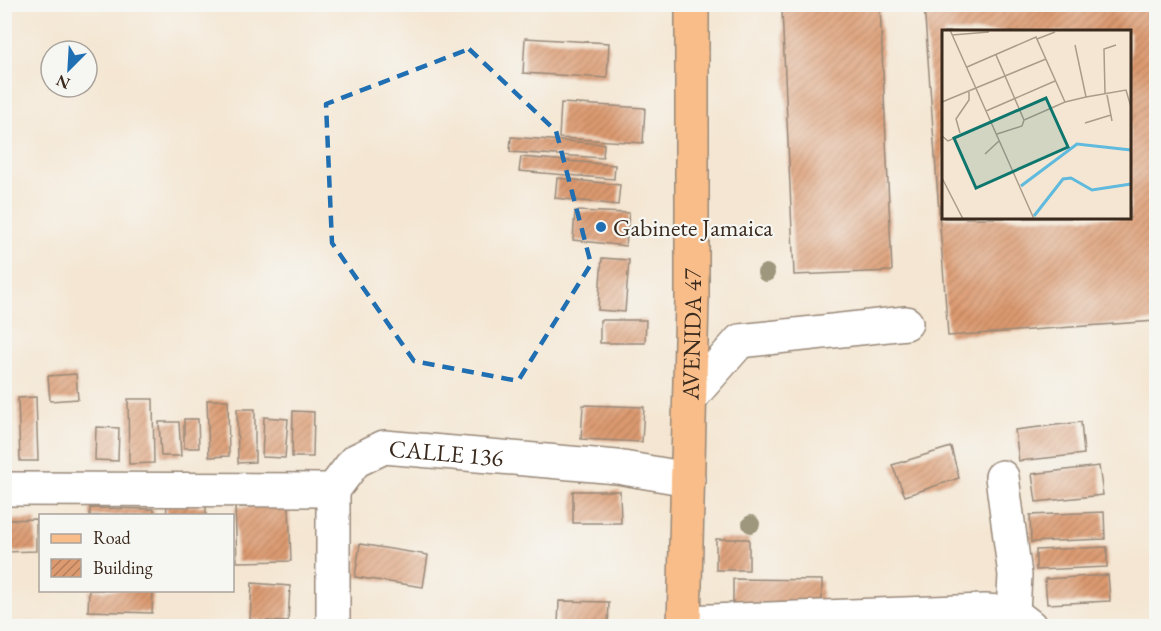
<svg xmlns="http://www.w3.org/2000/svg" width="1161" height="631" font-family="'EB Garamond',serif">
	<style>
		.building { fill: url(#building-hatch); fill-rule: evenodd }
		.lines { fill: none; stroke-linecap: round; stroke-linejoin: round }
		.minor-casing { stroke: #988878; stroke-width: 36 }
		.major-casing { stroke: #988878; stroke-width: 36 }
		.minor { stroke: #fff; stroke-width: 33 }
		.major { stroke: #f8bd89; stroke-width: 33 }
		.tree { fill: #9f977d }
		.marked { fill: none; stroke: #1f6fb2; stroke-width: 4.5; stroke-dasharray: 12 8; stroke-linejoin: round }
		.poi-dot { fill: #1f6fb2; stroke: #f6f6f2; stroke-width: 2 }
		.labels { text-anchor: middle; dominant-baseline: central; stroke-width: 4.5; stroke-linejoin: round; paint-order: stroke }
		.poi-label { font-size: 24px; fill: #3b2a1e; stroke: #f6f6f2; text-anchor: start }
		.street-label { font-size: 24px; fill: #3b2a1e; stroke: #f6f6f2 }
		.inset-river { fill: none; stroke: #5fbadd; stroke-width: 3 }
		.inset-road { fill: none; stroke: #aa9b8a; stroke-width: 1.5 }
		.view { fill: #0f766e; fill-opacity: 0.15; stroke: #0f766e; stroke-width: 3 }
		.inset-edge { fill: none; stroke: #3b2a1e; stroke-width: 3 }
	</style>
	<defs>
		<pattern id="building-hatch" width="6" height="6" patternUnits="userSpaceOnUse" patternTransform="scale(1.5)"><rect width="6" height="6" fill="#dc9a70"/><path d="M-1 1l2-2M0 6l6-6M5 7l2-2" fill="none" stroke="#b47e5b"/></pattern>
	</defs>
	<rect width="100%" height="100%" fill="#f6f6f2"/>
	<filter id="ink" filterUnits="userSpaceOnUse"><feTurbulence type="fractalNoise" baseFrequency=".0167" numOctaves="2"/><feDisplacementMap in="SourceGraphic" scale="12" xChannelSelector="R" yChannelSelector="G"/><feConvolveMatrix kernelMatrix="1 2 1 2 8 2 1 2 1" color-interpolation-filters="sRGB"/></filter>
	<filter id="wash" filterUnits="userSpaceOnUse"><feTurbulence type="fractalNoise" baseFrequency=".008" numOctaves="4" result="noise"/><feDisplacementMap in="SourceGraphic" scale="24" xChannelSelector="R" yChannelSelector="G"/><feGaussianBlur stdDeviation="1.35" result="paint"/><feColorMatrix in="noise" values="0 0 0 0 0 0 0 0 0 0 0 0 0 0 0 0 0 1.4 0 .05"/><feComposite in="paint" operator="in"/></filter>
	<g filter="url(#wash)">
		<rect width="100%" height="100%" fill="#f4e6d2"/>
		<g id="blocks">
			<path class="building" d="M924,4H1156V321L948,336ZM944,32H1130V218H944Z
				M880,6L892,271L794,275L782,10Z
				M525,38L609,43L607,78L523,73Z
				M561,103L645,108L643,143L559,138Z
				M511,137L604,144L603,158L510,152Z
				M521,157L615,165L614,179L519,171Z
				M557,178L620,185L618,205L555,198Z
				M575,211L629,213L626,246L573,240Z
				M602,258L629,260L625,312L598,310Z
				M600,320H646L645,343H600Z
				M76,374L78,399L50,401L48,376Z
				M36,397L38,461H20L18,398Z
				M128,399H153L154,463L129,464Z
				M207,400H228L229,456L209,457Z
				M583,405L644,407L642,442L581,439Z
				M237,409H255V462L238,463Z
				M293,411L314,412L313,457H292Z
				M264,417L288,419L285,458L262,457Z
				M184,419H198L199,448H184Z
				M159,422H179L181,456H161Z
				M1081,422L1084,454L1019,461L1015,430Z
				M96,427L119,428L118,461L95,460Z
				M951,447L959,478L905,496L892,465Z
				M1099,466L1103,495L1036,502L1032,474Z
				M573,491H620L621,523H573Z
				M167,505L206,506V516H166Z
				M289,506L291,561L237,562L235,507Z
				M90,508L154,509V516H90Z
				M1104,512L1105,539L1031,542L1030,515Z
				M36,519V551L4,552V520Z
				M716,539H749V570H716Z
				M360,544L428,555L423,587L355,577Z
				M1107,547V567L1036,570V550Z
				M1108,575L1110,601L1047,604L1045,579Z
				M733,579L822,580V605L733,604Z
				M252,583L290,586L288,622L250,620Z
				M89,590H153L152,613L88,611Z
				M559,601L609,602L608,626H558Z"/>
		</g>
	</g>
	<g filter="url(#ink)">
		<use href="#blocks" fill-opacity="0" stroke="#988878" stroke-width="1.5"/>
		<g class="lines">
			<g class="minor-casing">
				<g id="minor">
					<path d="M690,398L740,341L906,323"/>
					<path d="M1002,477L1015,575L1013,613"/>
					<path id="s1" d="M4,489L333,490L355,461L384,447L617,467L688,479"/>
					<path d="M684,622L985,611L1013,613L1030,626"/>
					<path d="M333,626V490"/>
				</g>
			</g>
			<g class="major-casing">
				<g id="major">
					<path id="s2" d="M684,626L692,299V4"/>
				</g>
			</g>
			<use href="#minor" class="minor"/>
			<use href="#major" class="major"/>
		</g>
		<g class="tree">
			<circle cx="766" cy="273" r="9"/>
			<circle cx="751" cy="524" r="9"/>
		</g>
	</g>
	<path class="marked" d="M469,49L556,131L591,264L518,381L414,361L332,243L326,104Z"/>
	<circle class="poi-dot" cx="601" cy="227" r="6"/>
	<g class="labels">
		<g class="poi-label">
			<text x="613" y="227">Gabinete Jamaica</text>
		</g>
		<g class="street-label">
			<text stroke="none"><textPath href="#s2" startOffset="292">AVENIDA 47</textPath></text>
			<text stroke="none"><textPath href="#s1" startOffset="460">CALLE 136</textPath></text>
		</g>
	</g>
	<g transform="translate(942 30)">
		<rect width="189" height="189" fill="#f4e6d2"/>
		<path class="inset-river" d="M79,156L135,114L189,120M92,186L121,149L129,148L150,160L189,154"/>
		<path class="inset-road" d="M8,0L92,189M10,5L47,2M95,9L113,2M133,15L144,67M54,25L82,90M25,37L94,7L123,72M163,64L162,19L174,15M165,65L170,91M0,72L104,29M44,81L113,51M143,93L169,85M18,103L14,89L27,70V62M55,104L80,96L82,90L123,72L144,67L184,60L189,77M0,106L6,111L50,92M43,124L57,111M0,148L21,189"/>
		<path class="view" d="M104,68L126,117L34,158L12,108Z"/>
		<rect width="189" height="189" class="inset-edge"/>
	</g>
	<rect width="1161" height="631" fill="none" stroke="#f6f6f2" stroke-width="24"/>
	<rect x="39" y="514" width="195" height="78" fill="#f6f6f2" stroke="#aba49d" stroke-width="1.5"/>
	<rect x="51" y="534" width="30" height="9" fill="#f8bd89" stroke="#aba49d" stroke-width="1.5"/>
	<text x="93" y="544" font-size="18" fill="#3b2a1e">Road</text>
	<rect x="51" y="559" width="30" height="18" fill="url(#building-hatch)" stroke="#aba49d" stroke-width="1.5"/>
	<text x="93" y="574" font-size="18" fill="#3b2a1e">Building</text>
	<g transform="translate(69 69) rotate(204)"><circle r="28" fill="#f6f6f2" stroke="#aba49d" stroke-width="1.5"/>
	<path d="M0-4.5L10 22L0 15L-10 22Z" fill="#1f6fb2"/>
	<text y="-9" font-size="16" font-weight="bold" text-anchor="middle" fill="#3b2a1e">N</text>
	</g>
</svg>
